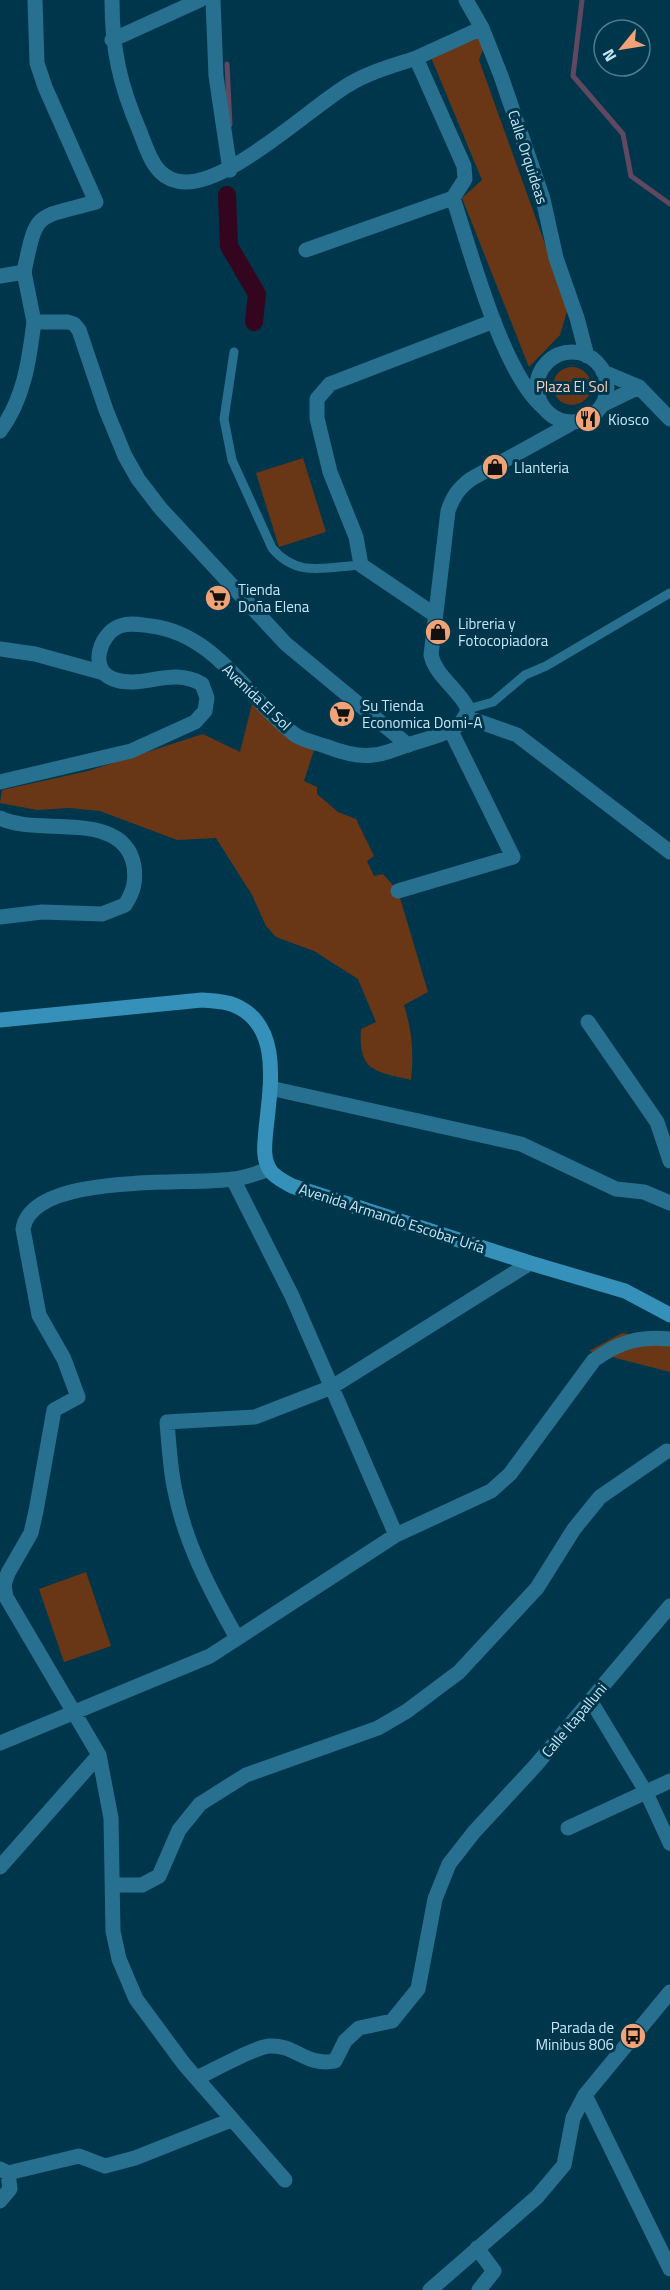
<svg xmlns="http://www.w3.org/2000/svg" width="670" height="2290" font-family="'Titillium Web',sans-serif">
	<style>
		.green { fill: #6a3716 }
		.lines { fill: none; stroke-linecap: round; stroke-linejoin: round }
		.stream { stroke: #5f4860; stroke-width: 5 }
		.canal { stroke: #33051f; stroke-width: 18 }
		.service { stroke: #28708f; stroke-width: 9 }
		.pedestrian { stroke: #28708f; stroke-width: 14 }
		.minor { stroke: #28708f; stroke-width: 15 }
		.tertiary { stroke: #28708f; stroke-width: 15 }
		.secondary { stroke: #3591b9; stroke-width: 15 }
		.labels { text-anchor: middle; dominant-baseline: central; stroke-width: 6; stroke-linejoin: round; paint-order: stroke }
		.street-label { font-size: 15px; fill: #c6e6f6; stroke: #00364b }
		.park-label { font-size: 15px; fill: #ffcfb5; stroke: #00364b }
		.poi-label { font-size: 15px; fill: #c6e6f6; stroke: #00364b; text-anchor: start }
	</style>
	<rect width="100%" height="100%" fill="#00364b"/>
	<path class="green" d="M479,38L484,47L479,60L568,308L560,335L529,367L462,198L482,180L428,50Z
		M553 386a19 19 0 1 1 38 0a19 19 0 1 1-38 0Z
		M303,458L326,532L279,547L256,473Z
		M252,704L314,750L304,781L317,787V794L338,812L356,819L374,856L367,861L374,876L383,874L398,891L428,992L404,1005C412,1031 414,1052 411,1080C375,1071 358,1072 361,1029L376,1022L358,979L314,951L276,937L266,926L252,895L216,838L177,840L100,811L69,808L37,810L0,803L2,790L88,771L203,734L240,752Z
		M622,1333L670,1339V1372L589,1351Z
		M86,1572L111,1646L64,1662L39,1589Z"/>
	<g class="lines">
		<path class="stream" d="M582,0L573,76L623,134L631,176L670,204
			M227,64L230,125"/>
		<path class="canal" d="M227,195L229,246L257,294L254,322"/>
		<path class="service" d="M234,352L224,419L232,460L272,548C297,578 325,567 361,565
			M468,709L493,702L525,675L546,666L670,593"/>
		<path class="pedestrian" d="M591,1701L646,1792L670,1844"/>
		<path class="minor" d="M112,0C112,51 120,85 140,132C148,152 154,176 177,181C222,192 308,109 348,85C369,72 393,66 416,58L464,166L465,179L453,198C471,252 502,373 544,408
			M213,0L216,76L230,170
			M466,0L482,28L501,76L543,199L556,258L577,318L587,356
			M112,40L200,0
			M416,58L482,28
			M306,250L453,198
			M24,272C37,209 35,219 96,202L45,87L37,63L35,0
			M537 387a35 35 0 1 1 70 0a35 35 0 1 1-70 0Z
			M603,372L639,387L670,419
			M602,405L639,387
			M0,431C24,399 29,361 34,322
			M435,615L361,565L356,537L330,472L317,418V399L330,384L494,321
			M0,649L35,654L104,673
			M466,717L517,735L670,852
			M408,745C429,737 462,734 468,709C459,689 436,677 431,655L448,511C453,496 459,488 471,479L574,422
			M398,891L513,857L451,731
			M588,1022L657,1122L670,1161
			M270,1088L521,1144L616,1189L644,1192L670,1203
			M269,1169C258,1173 245,1178 233,1179C190,1186 32,1171 23,1229L39,1315L64,1359L78,1397L54,1410L36,1511L31,1533L8,1573L4,1585L6,1597L99,1755L111,1818L113,1931L119,1959L136,1999L184,2064L285,2180
			M233,1179L292,1296L396,1535
			M237,1638C211,1592 185,1543 175,1491C170,1468 169,1445 167,1422L255,1417L332,1387L530,1263
			M0,1743L210,1656L396,1535L491,1491L510,1474L594,1360C619,1342 639,1336 670,1339
			M568,1828L670,1781
			M0,1867L99,1755
			M112,1885H142L159,1876L179,1830L200,1804L246,1775L378,1728L407,1711L459,1672L537,1588L574,1529L600,1497L667,1451
			M197,2078C212,2071 255,2047 269,2046C295,2044 306,2067 335,2061L345,2041L359,2028L392,2021L418,1989L435,1899L449,1864L474,1832L536,1765L670,1606
			M585,2095L670,2269
			M0,2169L8,2173L79,2156L105,2166L135,2158L231,2120
			M0,2201L10,2189L8,2173
			M477,2248L494,2271L479,2290
			M430,2290L537,2197L564,2165L573,2118L585,2095L670,1992"/>
		<path class="tertiary" d="M0,276L24,272L34,322H68L74,324L79,330L106,410L125,456L138,479L161,509L286,644L408,745C397,748 384,755 373,755C359,757 341,752 328,747C318,743 303,741 294,734C247,698 216,634 151,626C141,625 131,622 120,626C100,633 88,669 113,679C142,690 171,666 202,684L207,698L205,711L195,722L131,751L0,782
			M0,818C36,837 124,808 134,866C136,881 134,891 125,905L102,914L42,912L0,917"/>
		<path class="secondary" d="M0,1020L202,1000C212,1001 224,1001 234,1005C283,1025 270,1089 266,1129C265,1142 262,1158 270,1170C274,1177 285,1182 292,1186L530,1263L625,1291L670,1315"/>
	</g>
	<defs>
		<g id="restaurant-disc" transform="scale(1.35)"><circle r="9.5" fill="#efa377" stroke="#00364b"/><path d="M-5-6h1v4h1v-4h1v4h1v-4h1v5L-1.5 .5V6h-2V.5L-5-1ZM5-6V6H3V1.5H1.5Q1.5-4 5-6Z" fill="#111"/></g>
		<g id="shop-disc" transform="scale(1.35)"><circle r="9.5" fill="#efa377" stroke="#00364b"/><path d="M-5-2.5h2.3a2.7 3.5 0 0 1 5.4 0H5L5.5 6h-11ZM-1.5-2.5h3a1.5 2.3 0 0 0-3 0Z" fill="#111"/></g>
		<g id="supermarket-disc" transform="scale(1.35)"><circle r="9.5" fill="#efa377" stroke="#00364b"/><path d="M-6-5.5h2.5l.6 2H6L4.5 2H-2.5L-4.4-4H-6ZM-1.5 3.2a1.3 1.3 0 1 0 .1 0ZM3 3.2a1.3 1.3 0 1 0 .1 0Z" fill="#111"/></g>
		<g id="bus-disc" transform="scale(1.35)"><circle r="9.5" fill="#efa377" stroke="#00364b"/><path d="M-5-6H5V4H4V6H2V4H-2V6H-4V4H-5ZM-3.5-4V0h7V-4ZM-3.5 1.2v1.5H-2V1.2ZM2 1.2v1.5H3.5V1.2Z" fill="#111"/></g>
	</defs>
	<g fill-rule="evenodd">
		<use href="#restaurant-disc" x="588" y="419"/>
		<use href="#shop-disc" x="495" y="467"/>
		<use href="#supermarket-disc" x="218" y="598"/>
		<use href="#shop-disc" x="438" y="632"/>
		<use href="#supermarket-disc" x="342" y="714"/>
		<use href="#bus-disc" x="633" y="2036"/>
	</g>
	<g class="labels">
		<g class="street-label">
			<text transform="translate(528 157) rotate(72)">Calle Orquideas</text>
			<text transform="translate(257 697) rotate(44)">Avenida El Sol</text>
			<text transform="translate(392 1218) rotate(18)">Avenida Armando Escobar Uría</text>
			<text transform="translate(574 1720) rotate(-50)">Calle Itapalluni</text>
		</g>
		<g class="park-label">
			<text x="572" y="386">Plaza El Sol</text>
		</g>
		<g class="poi-label">
			<text x="608" y="419">Kiosco</text>
			<text x="514" y="467">Llanteria</text>
			<text x="238" y="589">Tienda<tspan x="238" dy="17">Doña Elena</tspan></text>
			<text x="458" y="623">Libreria y<tspan x="458" dy="17">Fotocopiadora</tspan></text>
			<text x="362" y="705">Su Tienda<tspan x="362" dy="17">Economica Domi-A</tspan></text>
			<text x="614" y="2027" text-anchor="end">Parada de<tspan x="614" dy="17">Minibus 806</tspan></text>
		</g>
	</g>
	<g transform="translate(622 48) rotate(240)"><circle r="28" fill="#00364b" stroke="#4f7c8f" stroke-width="1.5"/>
	<path d="M0-4.5L10 22L0 15L-10 22Z" fill="#efa377"/>
	<text y="-9" font-size="16" font-weight="bold" text-anchor="middle" fill="#c6e6f6">N</text>
	</g>
</svg>
